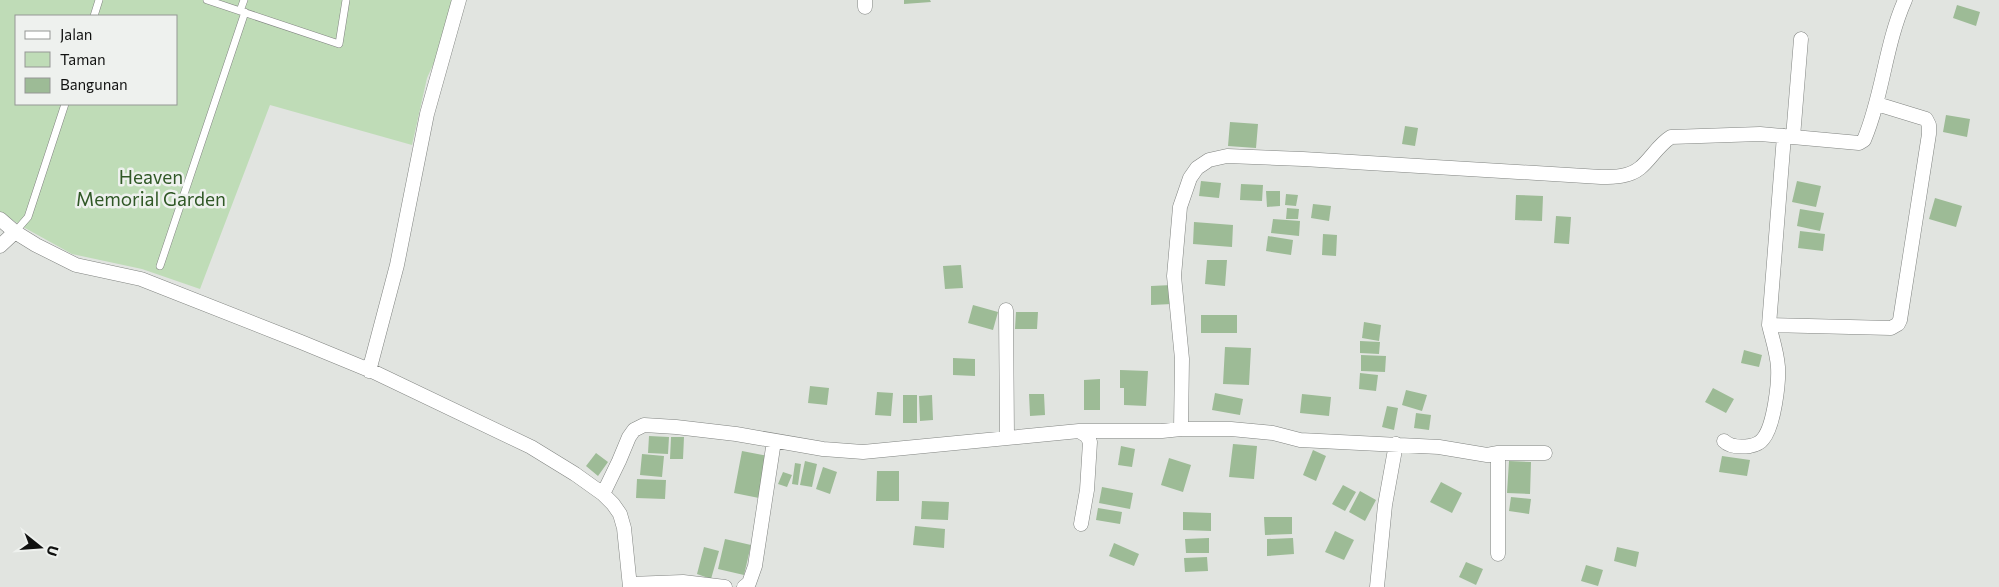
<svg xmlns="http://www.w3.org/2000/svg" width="1999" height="587" font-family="Commissioner,sans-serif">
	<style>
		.green { fill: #bfdcb7; fill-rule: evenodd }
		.building { fill: #9dbb96 }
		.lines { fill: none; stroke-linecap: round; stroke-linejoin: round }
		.service-casing { stroke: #818481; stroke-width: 8 }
		.minor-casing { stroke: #818481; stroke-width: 15 }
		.service { stroke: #fff; stroke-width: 7 }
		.minor { stroke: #fff; stroke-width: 14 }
		.labels { text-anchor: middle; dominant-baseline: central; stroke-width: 5; stroke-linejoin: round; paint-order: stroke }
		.park-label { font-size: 19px; fill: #305826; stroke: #eef1ee }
	</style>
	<rect width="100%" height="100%" fill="#e1e4e0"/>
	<path class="green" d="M0,0H456L453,21L427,78L412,145L270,105L200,289L142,269L72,254L25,228L0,212ZM16,16H176V104H16Z"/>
	<path class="building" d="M904,0H930L931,2L904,4Z
		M1957,5L1980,12L1976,26L1953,18Z
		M1946,115L1970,119L1967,137L1943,132Z
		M1230,122L1258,124L1256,148L1228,146Z
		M1405,126L1418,128L1415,146L1402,144Z
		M1201,181L1221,183L1219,198L1199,196Z
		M1797,181L1821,186L1816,207L1792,202Z
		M1241,184L1263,185L1262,201L1240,200Z
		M1266,191H1280V206L1267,207Z
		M1286,194L1298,195L1296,206L1285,205Z
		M1516,195L1543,196L1542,221L1515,220Z
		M1935,198L1962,206L1956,227L1929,219Z
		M1313,204L1331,206L1329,221L1311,218Z
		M1287,208L1299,209L1298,219H1286Z
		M1800,209L1824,213L1820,231L1797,226Z
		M1556,216L1571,217L1569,244L1554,243Z
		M1273,219L1300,221L1299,236L1271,233Z
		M1194,222L1233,225L1232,247L1193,244Z
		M1800,231L1825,234L1823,251L1798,248Z
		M1323,234L1337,235L1336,256L1322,255Z
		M1268,236L1293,240L1291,255L1266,251Z
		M1207,260H1227L1225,286L1205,284Z
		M961,265L963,288L945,289L943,266Z
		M1172,285V304L1151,305V286Z
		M973,305L998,312L993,330L968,323Z
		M1016,312H1038L1037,329H1015Z
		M1201,315H1237V333H1201Z
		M1364,322L1381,325L1379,341L1362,338Z
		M1360,341L1380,342L1379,354L1360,353Z
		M1225,347L1251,348L1249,385L1223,384Z
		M1744,350L1762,355L1759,367L1741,363Z
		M1361,355L1386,356L1385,372L1361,371Z
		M953,358L975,359V376L953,375Z
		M1120,370L1148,371L1146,406L1124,405V388H1120Z
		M1360,373L1378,375L1376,391L1359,389Z
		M1100,379V410H1084V380Z
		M810,386L829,388L827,405L808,403Z
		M1713,388L1734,399L1726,413L1705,402Z
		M1406,390L1427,395L1422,411L1402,405Z
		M877,392L893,393L891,416L875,415Z
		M1215,393L1243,399L1240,415L1212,410Z
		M1029,394H1044L1045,415L1030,416Z
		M1302,394L1331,397L1329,416L1300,413Z
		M903,395H917V423H903Z
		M932,395L933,420L920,421L919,396Z
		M1387,406L1398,408L1394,430L1382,427Z
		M1416,413L1431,415L1429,430L1414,428Z
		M649,436L669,437L668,454L648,453Z
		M671,437H684L683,459H670Z
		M1233,444L1257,446L1254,479L1229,477Z
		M1121,446L1135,449L1132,467L1118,465Z
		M1313,450L1326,456L1316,481L1303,475Z
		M742,451L768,456L759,498L734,493Z
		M596,453L608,462L598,476L586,466Z
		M642,454L664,456L662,477L640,475Z
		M1722,456L1750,460L1747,476L1719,472Z
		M1169,458L1191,465L1183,492L1161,485Z
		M805,461L817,464L812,487L800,485Z
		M1509,461L1531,462L1530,494L1507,493Z
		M795,463L801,464L798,485L792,484Z
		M823,467L837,472L830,494L816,489Z
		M877,471H899V501H876Z
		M783,472L792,475L787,487L778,484Z
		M637,479L666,480L665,499L636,498Z
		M1441,482L1462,493L1452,513L1430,502Z
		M1343,485L1356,492L1345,511L1332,504Z
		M1102,487L1133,493L1130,509L1099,503Z
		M1360,491L1376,500L1365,521L1349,512Z
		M1511,497L1531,499L1529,514L1509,511Z
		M922,501L949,502L948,520L921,519Z
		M1098,508L1122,512L1120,524L1096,520Z
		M1183,512L1211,513V531L1183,530Z
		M1264,517H1292V534L1265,535Z
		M915,526L945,529L944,548L913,545Z
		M1335,531L1354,540L1344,560L1325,552Z
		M1209,538V553H1186L1185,539Z
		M1293,538L1294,554L1267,556V539Z
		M725,539L751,545L744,575L718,569Z
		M1114,543L1139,554L1134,566L1109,556Z
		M704,547L719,551L711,579L697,574Z
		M1617,547L1639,552L1636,567L1614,561Z
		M1207,557L1208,571L1185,572L1184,558Z
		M1466,562L1483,569L1476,585L1459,577Z
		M1586,565L1603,570L1598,586L1581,581Z"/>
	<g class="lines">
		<g class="service-casing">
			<path id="service" d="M207,0L339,44L346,0
				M240,11L244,0
				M94,16L99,0
				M15,232L28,217L65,104
				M160,266L245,12"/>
		</g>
		<g class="minor-casing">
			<path id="minor" d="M865,7V0
				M1793,137L1801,39
				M0,219L15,232L36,245L76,265L141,279L301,342L374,372L531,447L575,474L603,494L613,504L620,514L624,528L630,587
				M0,246L15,232
				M1006,310L1007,438
				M1769,325L1891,328L1898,324L1900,320L1929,134V125L1926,119L1877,104
				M369,371L397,265L427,114L459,0
				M1079,431H1162L1181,429
				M1724,441C1730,447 1742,447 1750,446C1755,445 1760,443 1763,439C1774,426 1779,383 1778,367C1777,352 1772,338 1769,325L1784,136
				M1498,453H1545
				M603,494L619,461L629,437L634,430L644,425L676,427L736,434L823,449L863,452L1079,431L1087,436L1090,442L1087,490L1081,524
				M1498,554V453L1487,455L1439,447L1300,440L1273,433L1231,429H1181L1182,359L1174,276L1180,207L1190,178L1197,168L1209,160L1227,156L1303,159L1601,177C1614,177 1629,177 1640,168C1651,159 1658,145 1671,137L1760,134L1859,143L1864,140C1883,95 1885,45 1905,0
				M630,584L683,582L725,587
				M744,587L749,583L755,566L774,441
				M1377,587L1385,505L1396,444"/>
		</g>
		<use href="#service" class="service"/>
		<use href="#minor" class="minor"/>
	</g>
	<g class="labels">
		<g class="park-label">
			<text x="151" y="176">Heaven<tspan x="151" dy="22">Memorial Garden</tspan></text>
		</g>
	</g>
	<rect x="15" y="15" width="162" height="90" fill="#eef1ee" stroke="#959795"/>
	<rect x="25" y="31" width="25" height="8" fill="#ffffff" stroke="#959795"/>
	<text x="60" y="40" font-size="15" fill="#101110">Jalan</text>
	<rect x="25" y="52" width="25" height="15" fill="#bfdcb7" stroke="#959795"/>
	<text x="60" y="65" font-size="15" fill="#101110">Taman</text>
	<rect x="25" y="78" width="25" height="15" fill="#9dbb96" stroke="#959795"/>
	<text x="60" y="90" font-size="15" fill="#101110">Bangunan</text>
	<g transform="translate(40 547) rotate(107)" stroke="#eef1ee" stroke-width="4" paint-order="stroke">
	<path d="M0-4L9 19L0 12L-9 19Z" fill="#101110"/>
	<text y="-8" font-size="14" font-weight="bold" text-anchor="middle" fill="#101110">U</text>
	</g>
</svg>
